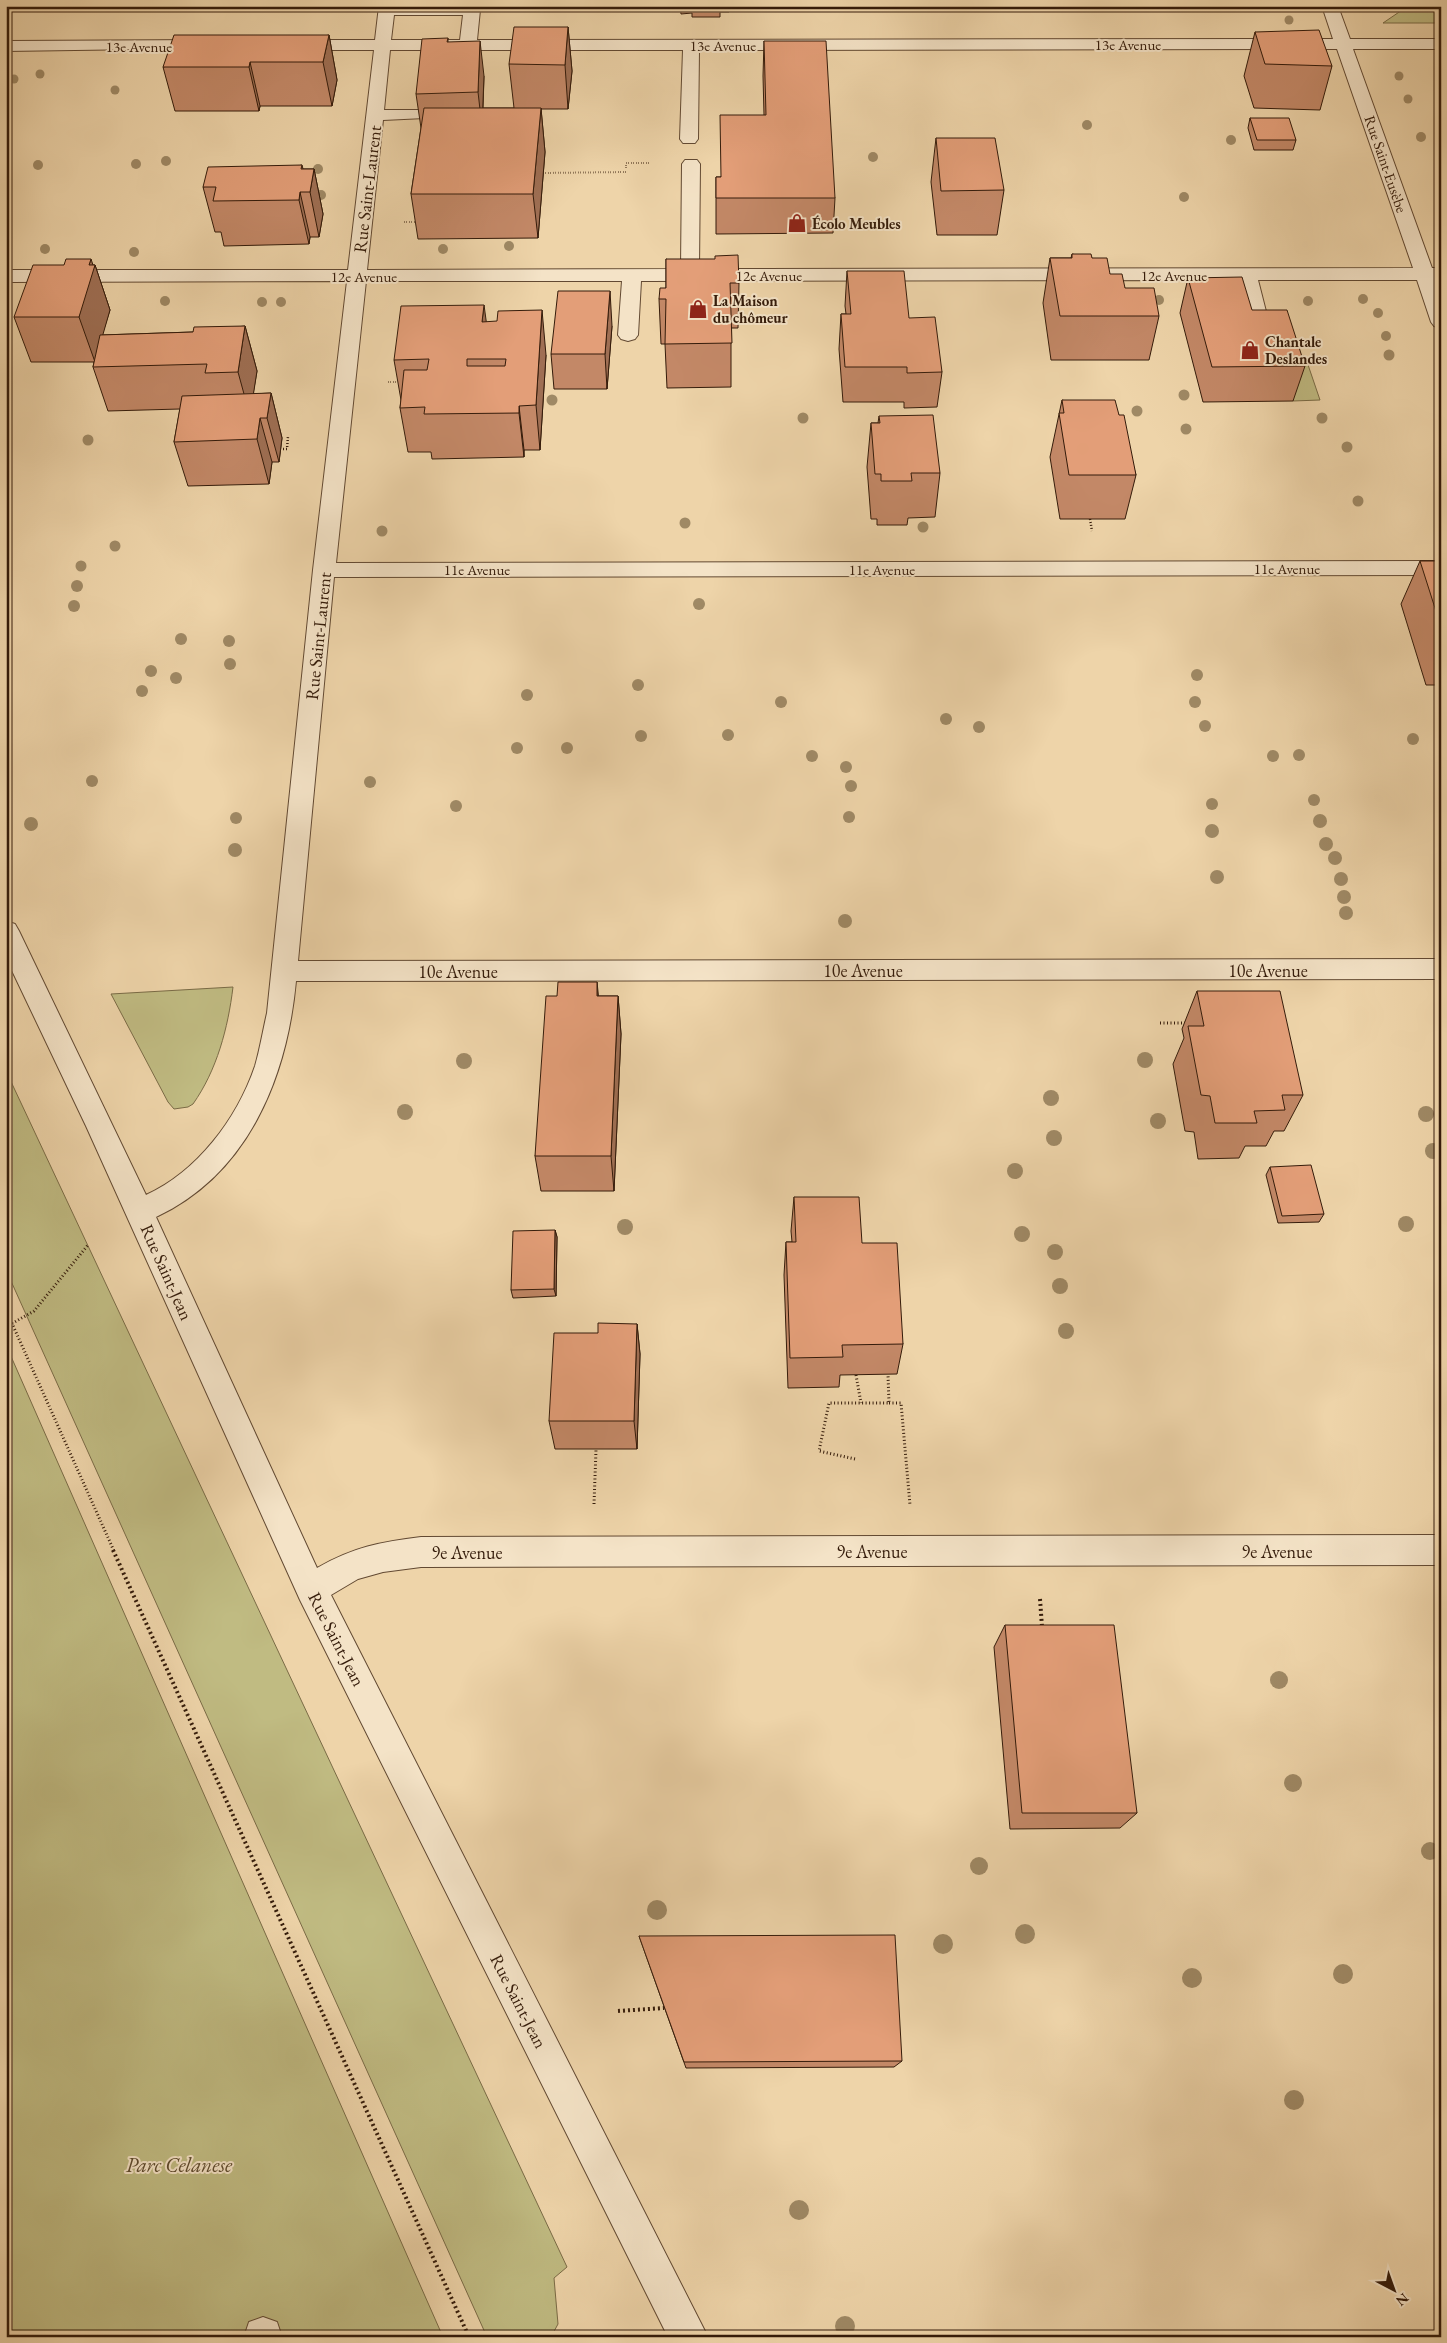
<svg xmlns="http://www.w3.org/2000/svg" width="1447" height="2343" font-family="'EB Garamond',serif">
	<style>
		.green { fill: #c0bb82; stroke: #7a6b46 }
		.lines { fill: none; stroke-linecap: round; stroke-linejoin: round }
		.minor-casing { stroke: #624932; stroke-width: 2 }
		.path-far3 { stroke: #341b0a; stroke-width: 2; stroke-dasharray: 0.5 2; stroke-linecap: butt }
		.path-far2 { stroke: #341b0a; stroke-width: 2.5; stroke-dasharray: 1 2; stroke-linecap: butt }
		.path-far1 { stroke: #341b0a; stroke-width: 3; stroke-dasharray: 1 2.5; stroke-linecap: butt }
		.path { stroke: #341b0a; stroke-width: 4; stroke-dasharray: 2 3; stroke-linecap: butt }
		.minor { fill: #f4e3c7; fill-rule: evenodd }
		.tree { fill: #9f8965 }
		.wall { fill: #c38867; stroke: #341b0a }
		.shaded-wall { fill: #9f6f54; stroke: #341b0a }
		.building { fill: #e39e78; stroke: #341b0a; fill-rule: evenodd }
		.labels { text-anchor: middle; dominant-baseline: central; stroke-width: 4; stroke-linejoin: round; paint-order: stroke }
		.far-street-label { font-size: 15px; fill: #341b0a; stroke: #f4e3c7 }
		.far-poi-label { font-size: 15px; font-weight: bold; fill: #341b0a; stroke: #f4e3c7; text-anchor: start }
		.street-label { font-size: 18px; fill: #341b0a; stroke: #f4e3c7 }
		.near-park-label { font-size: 21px; font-style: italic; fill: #5e4b2e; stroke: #f4e3c7 }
	</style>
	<rect width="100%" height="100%" fill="#eed4a9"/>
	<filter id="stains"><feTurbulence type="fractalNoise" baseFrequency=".004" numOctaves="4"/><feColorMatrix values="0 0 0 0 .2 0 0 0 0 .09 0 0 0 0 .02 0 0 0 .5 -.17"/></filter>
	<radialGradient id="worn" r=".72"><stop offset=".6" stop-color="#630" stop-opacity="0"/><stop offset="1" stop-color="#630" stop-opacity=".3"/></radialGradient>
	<path class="green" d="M1408,6H1441V23H1383Z
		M1280,356H1305L1320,400L1293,401Z
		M233,987C228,1028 217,1070 193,1104L188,1107L174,1109L168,1102L111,994Z
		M6,1071L567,2267L554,2278L558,2324L551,2337H487L6,1270Z
		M6,1345L443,2337H6Z"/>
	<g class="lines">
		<g class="minor-casing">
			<path id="minor" d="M379,6L478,7L480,10L477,40L1333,39L1322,6H1338L1350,39H1441V49H1353L1432,268H1441V280H1436L1441,294V328L1434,326L1431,322L1417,280H1258L1272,335L1269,339L1262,341L1255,339L1252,335L1239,280L641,281L638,335L635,339L628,341L621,339L618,335L622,281H366L336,563L1441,561V575L334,577L298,961L1441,959V979L296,981C287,1078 248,1174 156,1217L317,1568C354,1547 380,1542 421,1537L1441,1535V1565L421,1567L383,1572L358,1579L331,1595L708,2337H668L300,1600L86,1126L6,958V921L15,924L19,931L146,1195C197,1172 237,1119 255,1066C260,1049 263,1030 267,1013L313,570L347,281L6,282V270H348L374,50H295L289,48L287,45L289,42L295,40H375ZM394,15H463L460,40H391ZM1337,49L1413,268L699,269L700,164L697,160H685L682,164L681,269L367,270L383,120L425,118L428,114L425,110H384L390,50H683L680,139L683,143H695L698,139L699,50Z
				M207,40L213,42L215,45L213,48L6,51V41Z
				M263,2317L277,2322L282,2337H244L249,2322Z"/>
		</g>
		<path class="path-far3" d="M626,168V163H650
			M543,173L626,172
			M404,222H420
			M388,382H402"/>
		<path class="path-far2" d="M280,449H287L288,436
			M1090,519L1092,531"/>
		<path class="path-far1" d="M1160,1023H1189
			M6,1310L114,1551
			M6,1327L34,1311L88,1245
			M856,1375L861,1403
			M889,1403H901L910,1505
			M855,1459L819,1451L829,1403H889L888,1375
			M594,1504L596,1450"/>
		<path class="path" d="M113,1550L469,2337
			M1040,1599L1042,1627
			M618,2011L664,2008"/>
		<use href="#minor" class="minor"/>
	</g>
	<g class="tree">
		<circle cx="1289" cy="20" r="4.5"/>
		<circle cx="40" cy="74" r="4.5"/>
		<circle cx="1399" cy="76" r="4.5"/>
		<circle cx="14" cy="79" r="4.5"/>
		<circle cx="115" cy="90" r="4.5"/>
		<circle cx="1408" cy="99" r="4.5"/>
		<circle cx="1087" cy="125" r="5"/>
		<circle cx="1421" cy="137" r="5"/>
		<circle cx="1231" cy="140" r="5"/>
		<circle cx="873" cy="157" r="5"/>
		<circle cx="166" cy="161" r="5"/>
		<circle cx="136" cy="164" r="5"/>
		<circle cx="38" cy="165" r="5"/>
		<circle cx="318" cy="169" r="5"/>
		<circle cx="321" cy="195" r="5"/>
		<circle cx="1184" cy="197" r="5"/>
		<circle cx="509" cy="246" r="5"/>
		<circle cx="45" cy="249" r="5"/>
		<circle cx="443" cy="249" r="5"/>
		<circle cx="134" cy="252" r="5"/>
		<circle cx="1363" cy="299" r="5"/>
		<circle cx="1159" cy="300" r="5"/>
		<circle cx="165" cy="301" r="5"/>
		<circle cx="1308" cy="301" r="5"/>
		<circle cx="262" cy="302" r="5"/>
		<circle cx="281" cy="302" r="5"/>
		<circle cx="1378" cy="313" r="5"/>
		<circle cx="1386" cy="336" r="5"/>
		<circle cx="1389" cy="355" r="5.5"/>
		<circle cx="1184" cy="395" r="5.5"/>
		<circle cx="552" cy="400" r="5.5"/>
		<circle cx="1137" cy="411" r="5.5"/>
		<circle cx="803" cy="418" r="5.5"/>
		<circle cx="1322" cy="418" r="5.5"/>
		<circle cx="1186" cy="429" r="5.5"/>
		<circle cx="88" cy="440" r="5.5"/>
		<circle cx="1347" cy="447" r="5.5"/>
		<circle cx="1358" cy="501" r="5.5"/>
		<circle cx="685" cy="523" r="5.5"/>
		<circle cx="923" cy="527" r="5.5"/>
		<circle cx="382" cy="531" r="5.5"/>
		<circle cx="115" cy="546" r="5.5"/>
		<circle cx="81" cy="566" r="5.5"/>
		<circle cx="77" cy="586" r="6"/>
		<circle cx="699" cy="604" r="6"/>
		<circle cx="74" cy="606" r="6"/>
		<circle cx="181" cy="639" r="6"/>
		<circle cx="229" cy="641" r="6"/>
		<circle cx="230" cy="664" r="6"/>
		<circle cx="151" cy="671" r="6"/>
		<circle cx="1197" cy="675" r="6"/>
		<circle cx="176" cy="678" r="6"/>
		<circle cx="638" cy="685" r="6"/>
		<circle cx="142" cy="691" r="6"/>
		<circle cx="527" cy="695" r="6"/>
		<circle cx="781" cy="702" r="6"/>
		<circle cx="1195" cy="702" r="6"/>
		<circle cx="946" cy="719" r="6"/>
		<circle cx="1205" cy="726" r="6"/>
		<circle cx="979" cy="727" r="6"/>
		<circle cx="728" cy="735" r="6"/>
		<circle cx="641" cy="736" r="6"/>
		<circle cx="1413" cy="739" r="6"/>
		<circle cx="517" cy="748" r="6"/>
		<circle cx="567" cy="748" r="6"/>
		<circle cx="1299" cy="755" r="6"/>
		<circle cx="812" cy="756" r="6"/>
		<circle cx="1273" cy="756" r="6"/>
		<circle cx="846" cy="767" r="6"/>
		<circle cx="92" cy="781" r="6"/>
		<circle cx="370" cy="782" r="6"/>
		<circle cx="851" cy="786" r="6"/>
		<circle cx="1314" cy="800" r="6"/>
		<circle cx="1212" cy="804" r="6"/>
		<circle cx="456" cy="806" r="6"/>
		<circle cx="849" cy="817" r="6"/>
		<circle cx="236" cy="818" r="6"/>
		<circle cx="1320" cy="821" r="7"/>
		<circle cx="31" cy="824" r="7"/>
		<circle cx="1212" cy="831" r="7"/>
		<circle cx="1326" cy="844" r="7"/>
		<circle cx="235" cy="850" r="7"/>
		<circle cx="1335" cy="858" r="7"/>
		<circle cx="1217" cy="877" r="7"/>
		<circle cx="1341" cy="879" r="7"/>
		<circle cx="1344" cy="897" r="7"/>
		<circle cx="1346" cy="913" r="7"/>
		<circle cx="845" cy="921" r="7"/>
		<circle cx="1145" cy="1060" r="8"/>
		<circle cx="464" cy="1061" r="8"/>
		<circle cx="1051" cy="1098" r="8"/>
		<circle cx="405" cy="1112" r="8"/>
		<circle cx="1426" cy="1114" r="8"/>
		<circle cx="1158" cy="1121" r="8"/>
		<circle cx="1054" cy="1138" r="8"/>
		<circle cx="1433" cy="1151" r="8"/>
		<circle cx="1015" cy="1171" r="8"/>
		<circle cx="1406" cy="1224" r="8"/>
		<circle cx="625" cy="1227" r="8"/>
		<circle cx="1022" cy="1234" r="8"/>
		<circle cx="1055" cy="1252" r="8"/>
		<circle cx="1060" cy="1286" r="8"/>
		<circle cx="1066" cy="1331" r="8"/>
		<circle cx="1279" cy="1680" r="9"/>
		<circle cx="1293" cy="1783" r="9"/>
		<circle cx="1430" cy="1851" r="9"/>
		<circle cx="979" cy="1866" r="9"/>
		<circle cx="657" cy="1910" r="10"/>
		<circle cx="1025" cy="1934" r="10"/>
		<circle cx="943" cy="1944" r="10"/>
		<circle cx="1343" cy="1974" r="10"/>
		<circle cx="1192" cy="1978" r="10"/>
		<circle cx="1294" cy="2100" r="10"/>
		<circle cx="799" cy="2210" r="10"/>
		<circle cx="845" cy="2326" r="10"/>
	</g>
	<path class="wall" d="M680,6H729V12H720V17H692V13L681,14Z
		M568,27L572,71L568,109H541L545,152L538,238L418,239L411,194L421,128L416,94L448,38V42L484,76L483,108H514L509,64Z
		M1255,32L1332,66L1320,110L1254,108L1244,76Z
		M329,35L337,80L332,106H260L259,111H175L163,67Z
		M764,41L835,198L833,233L716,234V177H721L764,115L763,76Z
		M1250,118L1296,140L1293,150H1254L1248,128Z
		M936,138L1004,190L997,235H937L931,182Z
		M302,165L303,169H314L323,214L319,237H310L309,244L224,246L221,232H215L203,187Z
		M1072,254L1092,258L1110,274L1125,288L1159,316L1149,360H1051L1043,303L1050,258H1071Z
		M666,259L739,283L738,328H731V387L667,388L665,344H661L659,299L666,288Z
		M93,265H95L110,310L102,335L193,332L245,326L257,371L253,394L271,393L282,438L279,462H272L269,484L188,486L174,442L180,409L108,411L93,367L94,362H31L14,317Z
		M847,271L909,318L942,372L937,407L904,408V402H843L839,349L841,314H846L845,306Z
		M1188,278L1305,366L1293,401L1203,402L1180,313Z
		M486,322L546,355L540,450H524V457L432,459L431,452H408L400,408L401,400L394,360Z
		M612,326L607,389H554L551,354Z
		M1062,400L1119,415L1136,475L1125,519H1060L1050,457Z
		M879,416L940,473L935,517L908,518L907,525H877V519H871L867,467L871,423H878Z
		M1420,561H1441V685H1426L1401,604Z
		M1197,991L1303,1095L1284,1131H1274L1266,1146H1245L1239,1158L1198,1159L1194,1132L1185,1131L1173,1064L1184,1038L1182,1029Z
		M598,996H618L621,1034L614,1191H541L535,1156Z
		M1270,1167L1324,1214L1319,1222L1278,1223L1266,1175Z
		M794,1197L862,1243L903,1344L897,1374L840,1375L839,1387L788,1388L784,1275L786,1242H792L791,1231Z
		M555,1230L557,1237L556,1296L513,1298L511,1290Z
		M637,1324L640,1354L637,1449H555L549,1421L598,1333Z
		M1005,1625L1137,1813L1120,1828L1010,1829L994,1647Z
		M639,1936L902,2061L894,2067L686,2068Z"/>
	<path class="shaded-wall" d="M568,27L572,71L568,109L565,65Z
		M329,35L337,80L332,106L323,62Z
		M480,41L484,76L482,127L478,92Z
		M250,62L260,106L259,111L249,67Z
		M541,108L545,152L538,238L533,194Z
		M314,169L323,214L319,237L310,192Z
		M300,192L310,237L309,244L299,200Z
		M91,259L94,268L95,265L110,310L95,362L79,317L89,265Z
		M610,291L612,326L607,389L605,354Z
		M484,305L490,349L482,322Z
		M542,310L546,355L540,450L536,405Z
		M245,326L257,371L250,416L238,372Z
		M271,393L282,438L279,462L267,418Z
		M519,406L524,450V457L519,413Z
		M260,418L272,462L269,484L257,439Z
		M597,982L601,1020L597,996Z
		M618,996L621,1034L614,1191L611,1156Z
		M555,1230L557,1237L556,1296L554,1289Z
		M637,1324L640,1354L637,1449L634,1421Z"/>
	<path class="building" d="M514,27H568L565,65L509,64Z
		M1319,30L1332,66L1265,64L1255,32Z
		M174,35H329L323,62H250L249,67H163Z
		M448,38L447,42L480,41L478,92L416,94L422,39Z
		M764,41H826L835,198H716V177H721L720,115H766Z
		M424,108H541L533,194H411Z
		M1250,118H1289L1296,140H1257Z
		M936,138H995L1004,190L941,191Z
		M302,165L301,169H314L310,192H300L299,200L213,201L216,187H203L208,167Z
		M1072,254H1091L1092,258H1107L1110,274H1122L1125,288H1154L1159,316H1060L1050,258H1072Z
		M738,255L739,283H730L732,343L665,344L666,299H659L660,288H666V259H715V256Z
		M66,259H91L89,265H95L79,317H14L33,265H64Z
		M847,271H904L909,318L935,317L942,372L907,373V367H845L841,314H851Z
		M1242,277L1252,310H1287L1305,366L1212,367L1188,278Z
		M558,291H610L605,354H551Z
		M484,305L482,322L497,321L498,311L542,310L536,405L519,406V413L424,414L425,407L400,408L404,370H427L429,359L394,360L401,306ZM467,359H506L505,366H467Z
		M245,326L238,372L205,373L207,364L93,367L100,335L193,332L194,327Z
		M271,393L267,418H260L257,439L174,442L182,396Z
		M1062,400H1115L1119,415H1124L1136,475H1069L1059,413H1064Z
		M933,415L940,473H911L912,481H881V474H875L871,423H880L879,416Z
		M1420,561H1441V627Z
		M558,982H597V996H618L611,1156H535L546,996H557Z
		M1197,991H1280L1303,1095H1282L1285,1110L1254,1111L1257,1123H1215L1210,1096L1201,1095L1188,1026H1204Z
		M1311,1165L1324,1214L1282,1216L1270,1167Z
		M794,1197H859L862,1243H897L903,1344L842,1345L843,1357L790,1358L786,1242H796Z
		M555,1230L554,1289L511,1290L513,1231Z
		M598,1323L637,1324L634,1421H549L554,1333H598Z
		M1005,1625H1114L1137,1813H1022Z
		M895,1935L902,2061L684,2062L639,1936Z"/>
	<defs>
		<g id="shop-bare" transform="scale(1.5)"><path d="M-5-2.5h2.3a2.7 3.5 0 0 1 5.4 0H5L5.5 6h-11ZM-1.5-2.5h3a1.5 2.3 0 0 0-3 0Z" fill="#8f2418" stroke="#f4e3c7" stroke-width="2.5" paint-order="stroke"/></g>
	</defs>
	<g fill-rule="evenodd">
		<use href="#shop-bare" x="797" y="223"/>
		<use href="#shop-bare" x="698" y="309"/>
		<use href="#shop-bare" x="1250" y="350"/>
	</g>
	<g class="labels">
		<g class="far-street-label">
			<text x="1128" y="44">13e Avenue</text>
			<text x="723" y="45">13e Avenue</text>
			<text x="139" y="46">13e Avenue</text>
			<text transform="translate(1386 164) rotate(71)">Rue Saint-Eusèbe</text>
			<text x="769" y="275">12e Avenue</text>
			<text x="1174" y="275">12e Avenue</text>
			<text x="364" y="276">12e Avenue</text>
			<text x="1287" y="568">11e Avenue</text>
			<text x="477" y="569">11e Avenue</text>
			<text x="882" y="569">11e Avenue</text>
		</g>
		<g class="far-poi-label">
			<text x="812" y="223">Écolo Meubles</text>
			<text x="713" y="300">La Maison<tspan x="713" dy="17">du chômeur</tspan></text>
			<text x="1265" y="341">Chantale<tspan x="1265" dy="17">Deslandes</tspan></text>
		</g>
		<g class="street-label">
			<text transform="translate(367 189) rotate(-83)">Rue Saint-Laurent</text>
			<text transform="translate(318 636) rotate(-84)">Rue Saint-Laurent</text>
			<text x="863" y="970">10e Avenue</text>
			<text x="1268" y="970">10e Avenue</text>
			<text x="458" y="971">10e Avenue</text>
			<text transform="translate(167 1272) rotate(66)">Rue Saint-Jean</text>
			<text x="872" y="1551">9e Avenue</text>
			<text x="1277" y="1551">9e Avenue</text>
			<text x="467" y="1552">9e Avenue</text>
			<text transform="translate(337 1639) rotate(63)">Rue Saint-Jean</text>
			<text transform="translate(519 2001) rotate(63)">Rue Saint-Jean</text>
		</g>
		<g class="near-park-label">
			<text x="179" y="2164">Parc Celanese</text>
		</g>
	</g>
	<rect width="1447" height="2343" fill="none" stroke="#eed4a9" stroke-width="25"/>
	<rect x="8" y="8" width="1432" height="2328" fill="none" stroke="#341b0a" stroke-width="2.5"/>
	<rect x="12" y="12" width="1422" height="2318" fill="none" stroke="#341b0a"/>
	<g transform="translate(1394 2290) rotate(139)" stroke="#f4e3c7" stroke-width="4" paint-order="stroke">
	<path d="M0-4L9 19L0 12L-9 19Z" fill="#341b0a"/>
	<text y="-8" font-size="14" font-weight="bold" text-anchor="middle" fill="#341b0a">N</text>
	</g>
	<rect width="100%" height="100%" filter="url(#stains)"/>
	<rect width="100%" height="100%" fill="url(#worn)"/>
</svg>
